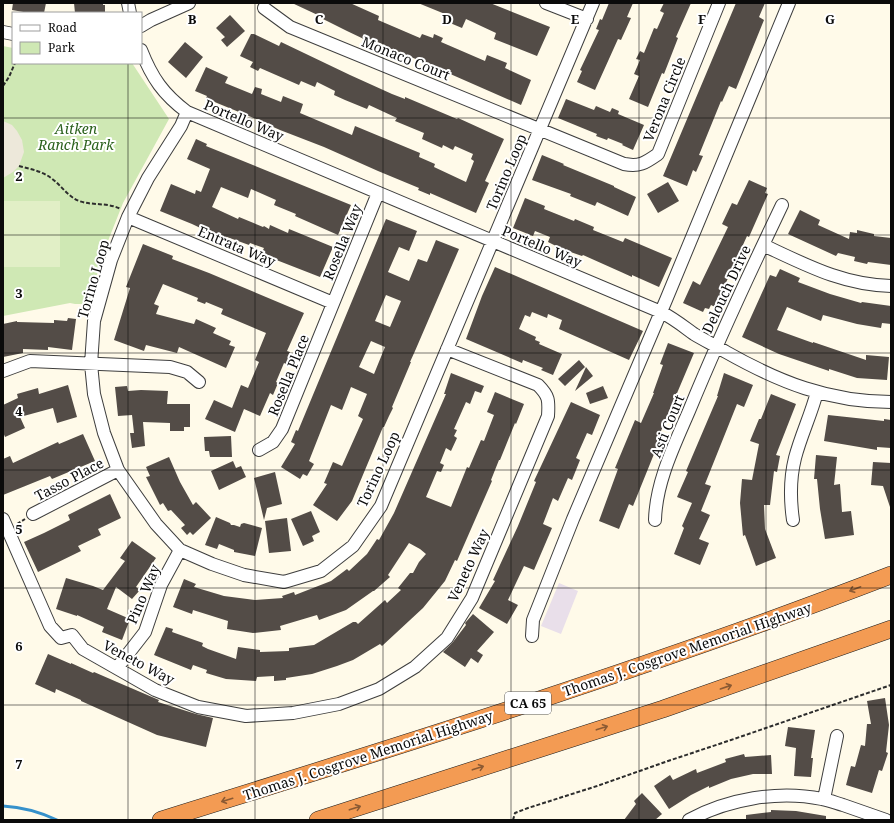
<svg xmlns="http://www.w3.org/2000/svg" width="894" height="823" font-family="'Noto Serif',serif">
	<style>
		.industrial { fill: #e9dfea }
		.green { fill: #cfe8b4 }
		.pitch { fill: #e1efc6 }
		.plaza { fill: #ede8da }
		.lines { fill: none; stroke-linecap: round; stroke-linejoin: round }
		.stream { stroke: #3691cb; stroke-width: 3 }
		.building { fill: #534c47; fill-rule: evenodd }
		.minor-casing { stroke: #3e3e3e; stroke-width: 14 }
		.highway-casing { stroke: #1c1c1c; stroke-width: 18 }
		.path { stroke: #2d2d2d; stroke-width: 2; stroke-dasharray: 4 2; stroke-linecap: butt }
		.minor { stroke: #fff; stroke-width: 12 }
		.highway { stroke: #f39b53; stroke-width: 17 }
		.oneway { stroke: #8b5a33 }
		.grid { fill: none; stroke: #0b0b0b; stroke-width: 1; stroke-opacity: 0.55 }
		.labels { text-anchor: middle; dominant-baseline: central; stroke-width: 4; stroke-linejoin: round; paint-order: stroke }
		.shield { fill: #fff; stroke: #545454; stroke-width: 1 }
		.shield-label { font-size: 13px; font-weight: bold; fill: #0b0b0b }
		.street-label { font-size: 14px; fill: #0b0b0b; stroke: #fff }
		.park-label { font-size: 14px; font-style: italic; fill: #2b611d; stroke: #fff }
		.grid-label { font-size: 13px; text-anchor: middle; font-weight: bold; fill: #0b0b0b; stroke: #fff; stroke-width: 4; stroke-linejoin: round; paint-order: stroke }
	</style>
	<rect width="100%" height="100%" fill="#fffae9"/>
	<path class="industrial" d="M559,583L578,591L561,634L541,626Z"/>
	<path class="green" d="M3,46L13,48V63H132L169,119L123,203L102,256L89,304H75L70,303L3,316Z"/>
	<path class="pitch" d="M3,201H60V267H3Z"/>
	<path class="plaza" d="M3,121L12,125L17,131L22,140L24,152L19,166L13,172L3,178Z"/>
	<g class="lines">
		<path class="stream" d="M3,806C21,807 40,812 57,820"/>
	</g>
	<path class="building" d="M13,3H46L44,13H29L12,10Z
		M74,3H103V5H105V13H75Z
		M292,3H350L379,16L378,20L420,38L422,34L433,38L434,34L443,38L441,42L485,61L487,55L507,63L505,68L531,80L521,105L448,73L434,67L433,69L422,64L423,62L384,46L385,45L369,39L368,41L347,31L321,18L322,17Z
		M418,3H490L550,27L537,56L494,39L496,33L466,19L462,28L443,20L445,14Z
		M609,3H633L627,17L631,18L621,40L618,39L595,90L577,82L582,71L580,70L599,30L596,29L600,19L602,20Z
		M664,3H691L676,37L678,38L664,74L662,73L648,107L629,99L639,76L634,74L640,60L636,59L640,51L644,53L654,28L657,29L664,13L660,11Z
		M736,3H765L759,17L764,20L736,89L729,86L722,102L721,101L699,155L703,156L696,172L693,170L687,186L663,176Z
		M230,15L245,31L227,47L221,40L225,37L216,28Z
		M251,34H254L279,46L281,42L350,75L392,94L405,99V97L457,119L458,118L504,139L485,181L489,183L476,213L430,193V195L418,190L419,188L378,171L324,147L280,130L271,126V125L217,103L206,98L207,96L195,91L206,67L228,77L225,83L252,94L255,87L262,89L261,94L281,102L283,96L303,104L300,113L352,135L355,126L420,153L419,157L435,164L434,167L466,182L474,161L471,159L473,154L455,146L453,150L443,145L442,148L422,139L424,133L395,121L397,118L369,105L367,109L345,100L334,95L335,91L317,82L315,87L301,81L299,85L260,68L258,71L250,67L253,62L240,56Z
		M185,42L203,57L186,78L168,62Z
		M566,99L594,110L596,106L610,112L612,108L619,111L618,114L644,125L633,150L622,145L623,144L608,138L607,140L596,136L597,134L558,118Z
		M196,139L207,144L206,146L351,205L338,235L295,216L296,214L274,205L276,200L251,189L248,198L221,187L212,207L238,219L239,217L263,227L264,226L269,229L270,225L288,233L289,229L333,247L320,277L261,254L264,248L250,243L249,245L227,237L226,240L192,224L160,211L171,184L195,194L196,190L201,192L210,169L187,159Z
		M542,155L564,164L563,165L614,186V187L636,197L628,216L597,202L595,206L570,196L571,194L532,180Z
		M749,180L767,188L765,193L768,194L749,237L747,236L715,307L711,305L709,309L705,308L703,312L683,303L693,281L700,285L728,227L722,224L732,203L737,205Z
		M668,182L679,201L658,213L647,194Z
		M525,198L545,206L544,209L574,221L575,219L594,227L593,230L623,242L625,238L672,258L659,287L632,275V277L621,272L583,255L582,256L562,249L548,242L550,237L535,231L533,236L513,228Z
		M800,210L820,220L818,225L849,239L850,232L857,233V230L874,234V236L891,238V265L868,262L867,264L854,261L855,257L838,253L836,256L788,234Z
		M386,219L417,231L409,251L399,247L388,272L409,281L418,259L427,262L436,240L459,249L415,351L410,362H411L392,407L393,408L389,416L384,427H383L352,501L337,521L313,505L327,484L324,483L333,462L342,466L363,419L358,416L367,394L351,387L342,410L331,405L309,461L314,464L307,476L303,474L300,479L281,467L295,444L291,442L296,430L298,431ZM386,295L401,301L390,327L375,321ZM371,341L385,347L374,374L359,367Z
		M143,244L173,256L172,259L209,273L304,313L287,351L290,352L286,364L284,363L276,382L278,383L273,395L270,393L260,416L244,409L235,432L205,419L214,400L232,408L241,385L248,388L259,362L255,360L266,333L221,314L223,309L206,302L205,304L197,301L198,298L163,284L154,304L159,306L156,314L194,324L196,319L216,328L213,333L231,341L229,345L235,347L226,368L179,347L177,353L146,345L144,351L114,340L130,288L126,287Z
		M495,267L643,331L629,360L559,329L562,320L548,314L547,318L532,312L530,317L525,315L519,329L536,337L535,340L540,342L539,344L562,354L553,375L541,370L543,368L523,360L522,363L466,339L482,296Z
		M780,269L800,278L798,282L830,294L861,303L862,302L891,306V324L882,323L881,328L857,324L823,315L821,321L787,307L777,330L813,343V342L866,360V355L889,357L887,380L857,378L829,369V371L779,354L742,337L770,275L776,277Z
		M68,318L76,319L72,350L48,347V350L23,349V353L3,357V324L17,321V322L54,323V320L67,321Z
		M668,343L694,353L661,431L657,443L659,444L655,454H654L633,506L629,504L619,529L599,521L618,469L615,468L635,420L641,423L654,393H653L663,365L660,364Z
		M579,360L585,367L565,386L558,379Z
		M586,367L593,376L575,391Z
		M451,373L484,386L481,393L475,391L470,404L466,402L454,429L457,430L454,436L457,438L451,451L446,448L440,463L444,465L441,472L437,471L426,497L451,507L467,467L469,468L481,440L484,441L494,415L487,412L495,392L524,404L516,424L515,423L500,460H499L491,480L492,481L457,561L455,560L445,581L423,608L382,646L380,644L353,660L337,666L312,674L286,678V680L274,681V676L257,677L256,681L226,679L206,673L207,670L193,665L191,670L154,655L166,627L173,629L172,632L203,643L202,646L208,649L236,659L238,647L260,650V652L289,651V648L314,645L353,622H356L358,624L385,600L387,603L401,590L398,588L410,573H413L419,562L426,554L420,549L409,543L388,575L390,577L374,591H373L346,610L319,620L317,615L280,626L281,630L253,633L227,629L228,621L193,610L192,614L173,607L184,579L196,584L194,587L224,596L255,600L283,598L282,596L294,592L295,595L331,581L347,569L349,571L367,554L377,539L379,540L394,513L446,394H444Z
		M724,373L753,385L744,407L737,404L705,484L711,486L701,511L710,515L699,539L709,543L700,565L674,554L684,528L682,526L692,503L677,497L688,472L686,471L718,396H717Z
		M68,385L77,417L57,423L53,408L20,417L25,428L5,437L3,432V405L18,398L17,394L38,388L39,394Z
		M127,386L128,391L141,390L168,391L167,404H190V427H184V431H170V423L143,422L145,446L132,448L130,433H134L132,415L118,416L115,387Z
		M603,386L608,398L590,404L586,393Z
		M771,394L796,404L776,455L780,456L777,472L774,471L770,505H764L765,529L776,558L756,566L745,535L743,536L740,503L742,479L752,480L759,444L750,441L759,419H761Z
		M571,402L600,415L592,435L587,433L576,458L580,460L572,480L568,478L558,501L553,498L543,524L552,528L534,570L524,566L508,600L518,605L507,624L479,608L495,581L493,580L518,526L536,482L534,481Z
		M828,415L884,421V419L891,420V448L877,447V450L824,441Z
		M83,434L95,461L52,479L50,476L3,495V459L10,456L13,463L58,442L59,444Z
		M231,436L232,457H210L209,451H205L204,437Z
		M816,455L837,457L834,485L840,484L842,512L851,511L854,535L825,539L820,509L817,479H814Z
		M169,457L180,482L193,505L196,502L211,518L193,535L190,532L187,535L181,528L185,525L171,510L168,511L163,503L160,505L146,477L150,476L146,467Z
		M233,461L236,468L241,466L246,477L219,490L211,471Z
		M873,462L891,463V506L890,507L883,486L871,485Z
		M275,472L282,504L267,508L264,520L254,478Z
		M110,494L121,518L98,529L101,535L78,546L81,551L38,572L24,542L44,533L70,520L68,515Z
		M311,511L320,532L312,536L314,541L303,546L291,519Z
		M216,517L230,523L231,525H234L240,527L241,524L244,523L262,528L255,556L234,552V550L219,544L217,549L205,545Z
		M287,518L291,551L269,553L265,521Z
		M132,541L156,558L136,587L140,590L132,599L116,587L107,609L130,619L122,640L102,632L104,627L77,615V616L56,609L66,578L93,586L103,590L125,561L120,558Z
		M473,614L494,632L477,651L483,655L478,663L471,658L465,667L443,652L453,642L466,625L465,623Z
		M48,654L71,664V663L93,673L94,672L117,682L159,700L158,702L196,714L213,718L206,747L157,735L81,701V700L56,689L55,693L35,684Z
		M885,698L889,725L886,752L888,753L882,771L879,770L872,793L846,785L851,766L855,767L861,745L865,746L867,724H871L867,701Z
		M788,727L815,730L811,758H813L811,777L794,776L796,748L785,746Z
		M744,754L745,757L771,755L772,774H753L731,779L709,788V786L691,795L669,809L654,786L670,775L673,780L696,769L697,773L726,762L725,759Z
		M642,793L662,814L655,820H624L636,804L634,801Z
		M771,810L796,811L826,816V820H746V815L771,812Z"/>
	<g class="lines">
		<g class="minor-casing">
			<path id="minor" d="M128,3L130,13
				M546,3L587,19
				M264,8L290,27L624,164C640,167 645,163 658,154L719,3
				M141,26L151,20L189,3
				M3,32L13,34
				M141,50C152,78 163,94 187,112L661,312C673,318 683,326 694,334C704,340 716,346 726,352C779,382 829,402 891,402
				M187,112L181,126L148,178L128,217L111,260L94,321L91,364L94,394L104,433L118,470L156,524L180,550L212,564L244,575L284,582L321,571L353,546L381,506L593,3
				M128,217L333,303
				M763,245L782,205
				M3,371L30,361L170,367L187,372L199,382
				M259,450L273,442L282,429L378,193
				M33,514L118,470
				M3,519L50,626L61,638L72,635L83,649L155,690L198,707L246,716L293,713L339,704L379,689L415,667L447,638L472,598L548,416C549,400 549,396 538,385L447,349
				M655,520C656,482 674,446 689,411C712,355 737,300 763,245C806,265 843,285 891,286
				M793,520C790,499 790,478 795,458C801,435 811,415 817,392
				M532,636L533,620L573,519L666,300L789,3
				M117,668L145,632L161,585L180,550
				M824,799L837,736
				M689,820C728,799 778,790 822,799C829,800 836,803 843,805C857,810 872,815 886,820"/>
		</g>
		<g class="highway-casing">
			<path id="highway" d="M161,820C406,744 652,667 891,575
				M318,820L663,709L891,629"/>
		</g>
		<path class="path" d="M3,86L9,77L15,63
			M19,166C30,169 42,171 51,178C61,185 67,196 79,201C94,206 106,202 121,209
			M17,524L25,519
			M513,820L515,813L528,808L597,786L668,761L731,740L891,685"/>
		<use href="#minor" class="minor"/>
		<use href="#highway" class="highway"/>
	</g>
	<defs><path id="oneway-shaft" d="M-6 0H5M1.5-3L5.5 0L1.5 3" fill="none" stroke-width="1.6" stroke-linecap="round" stroke-linejoin="round"/></defs>
	<g class="oneway">
		<use href="#oneway-shaft" transform="translate(855 589) rotate(159)"/>
		<use href="#oneway-shaft" transform="translate(726 687) rotate(-19)"/>
		<use href="#oneway-shaft" transform="translate(602 728) rotate(-18)"/>
		<use href="#oneway-shaft" transform="translate(478 768) rotate(-18)"/>
		<use href="#oneway-shaft" transform="translate(227 800) rotate(163)"/>
		<use href="#oneway-shaft" transform="translate(355 808) rotate(-18)"/>
	</g>
	<path class="grid" d="M128,3V13M255,3V820M383,3V820M511,3V820M639,3V820M766,3V820M128,63V820M3,118H891M3,235H891M3,353H891M3,470H891M3,588H891M3,705H891"/>
	<g class="labels">
		<rect class="shield" x="505" y="692" width="46" height="22" rx="3"/>
		<g class="shield-label">
			<text x="528" y="703">CA 65</text>
		</g>
		<g class="street-label">
			<text transform="translate(406 58) rotate(22)">Monaco Court</text>
			<text transform="translate(664 99) rotate(-68)">Verona Circle</text>
			<text transform="translate(244 120) rotate(23)">Portello Way</text>
			<text transform="translate(506 172) rotate(-67)">Torino Loop</text>
			<text transform="translate(342 242) rotate(-68)">Rosella Way</text>
			<text transform="translate(237 246) rotate(23)">Entrata Way</text>
			<text transform="translate(542 246) rotate(23)">Portello Way</text>
			<text transform="translate(93 279) rotate(-74)">Torino Loop</text>
			<text transform="translate(726 289) rotate(-65)">Delouch Drive</text>
			<text transform="translate(288 375) rotate(-68)">Rosella Place</text>
			<text transform="translate(667 426) rotate(-68)">Asti Court</text>
			<text transform="translate(378 469) rotate(-65)">Torino Loop</text>
			<text transform="translate(69 479) rotate(-28)">Tasso Place</text>
			<text transform="translate(468 565) rotate(-65)">Veneto Way</text>
			<text transform="translate(143 594) rotate(-67)">Pino Way</text>
			<text transform="translate(687 649) rotate(-19)">Thomas J. Cosgrove Memorial Highway</text>
			<text transform="translate(139 662) rotate(28)">Veneto Way</text>
			<text transform="translate(368 755) rotate(-18)">Thomas J. Cosgrove Memorial Highway</text>
		</g>
		<g class="park-label">
			<text x="76" y="128">Aitken<tspan x="76" dy="16">Ranch Park</tspan></text>
		</g>
	</g>
	<g class="grid-label">
		<text x="192" y="24">B</text>
		<text x="319" y="24">C</text>
		<text x="447" y="24">D</text>
		<text x="575" y="24">E</text>
		<text x="702" y="24">F</text>
		<text x="830" y="24">G</text>
		<text x="19" y="181">2</text>
		<text x="19" y="298">3</text>
		<text x="19" y="416">4</text>
		<text x="19" y="534">5</text>
		<text x="19" y="651">6</text>
		<text x="19" y="769">7</text>
	</g>
	<rect width="894" height="823" fill="none" stroke="#0b0b0b" stroke-width="8"/>
	<rect x="12" y="12" width="130" height="52" fill="#ffffff" stroke="#9d9d9d"/>
	<rect x="20" y="25" width="20" height="6" fill="#ffffff" stroke="#9d9d9d"/>
	<text x="48" y="32" font-size="12" fill="#0b0b0b">Road</text>
	<rect x="20" y="42" width="20" height="12" fill="#cfe8b4" stroke="#9d9d9d"/>
	<text x="48" y="52" font-size="12" fill="#0b0b0b">Park</text>
</svg>
